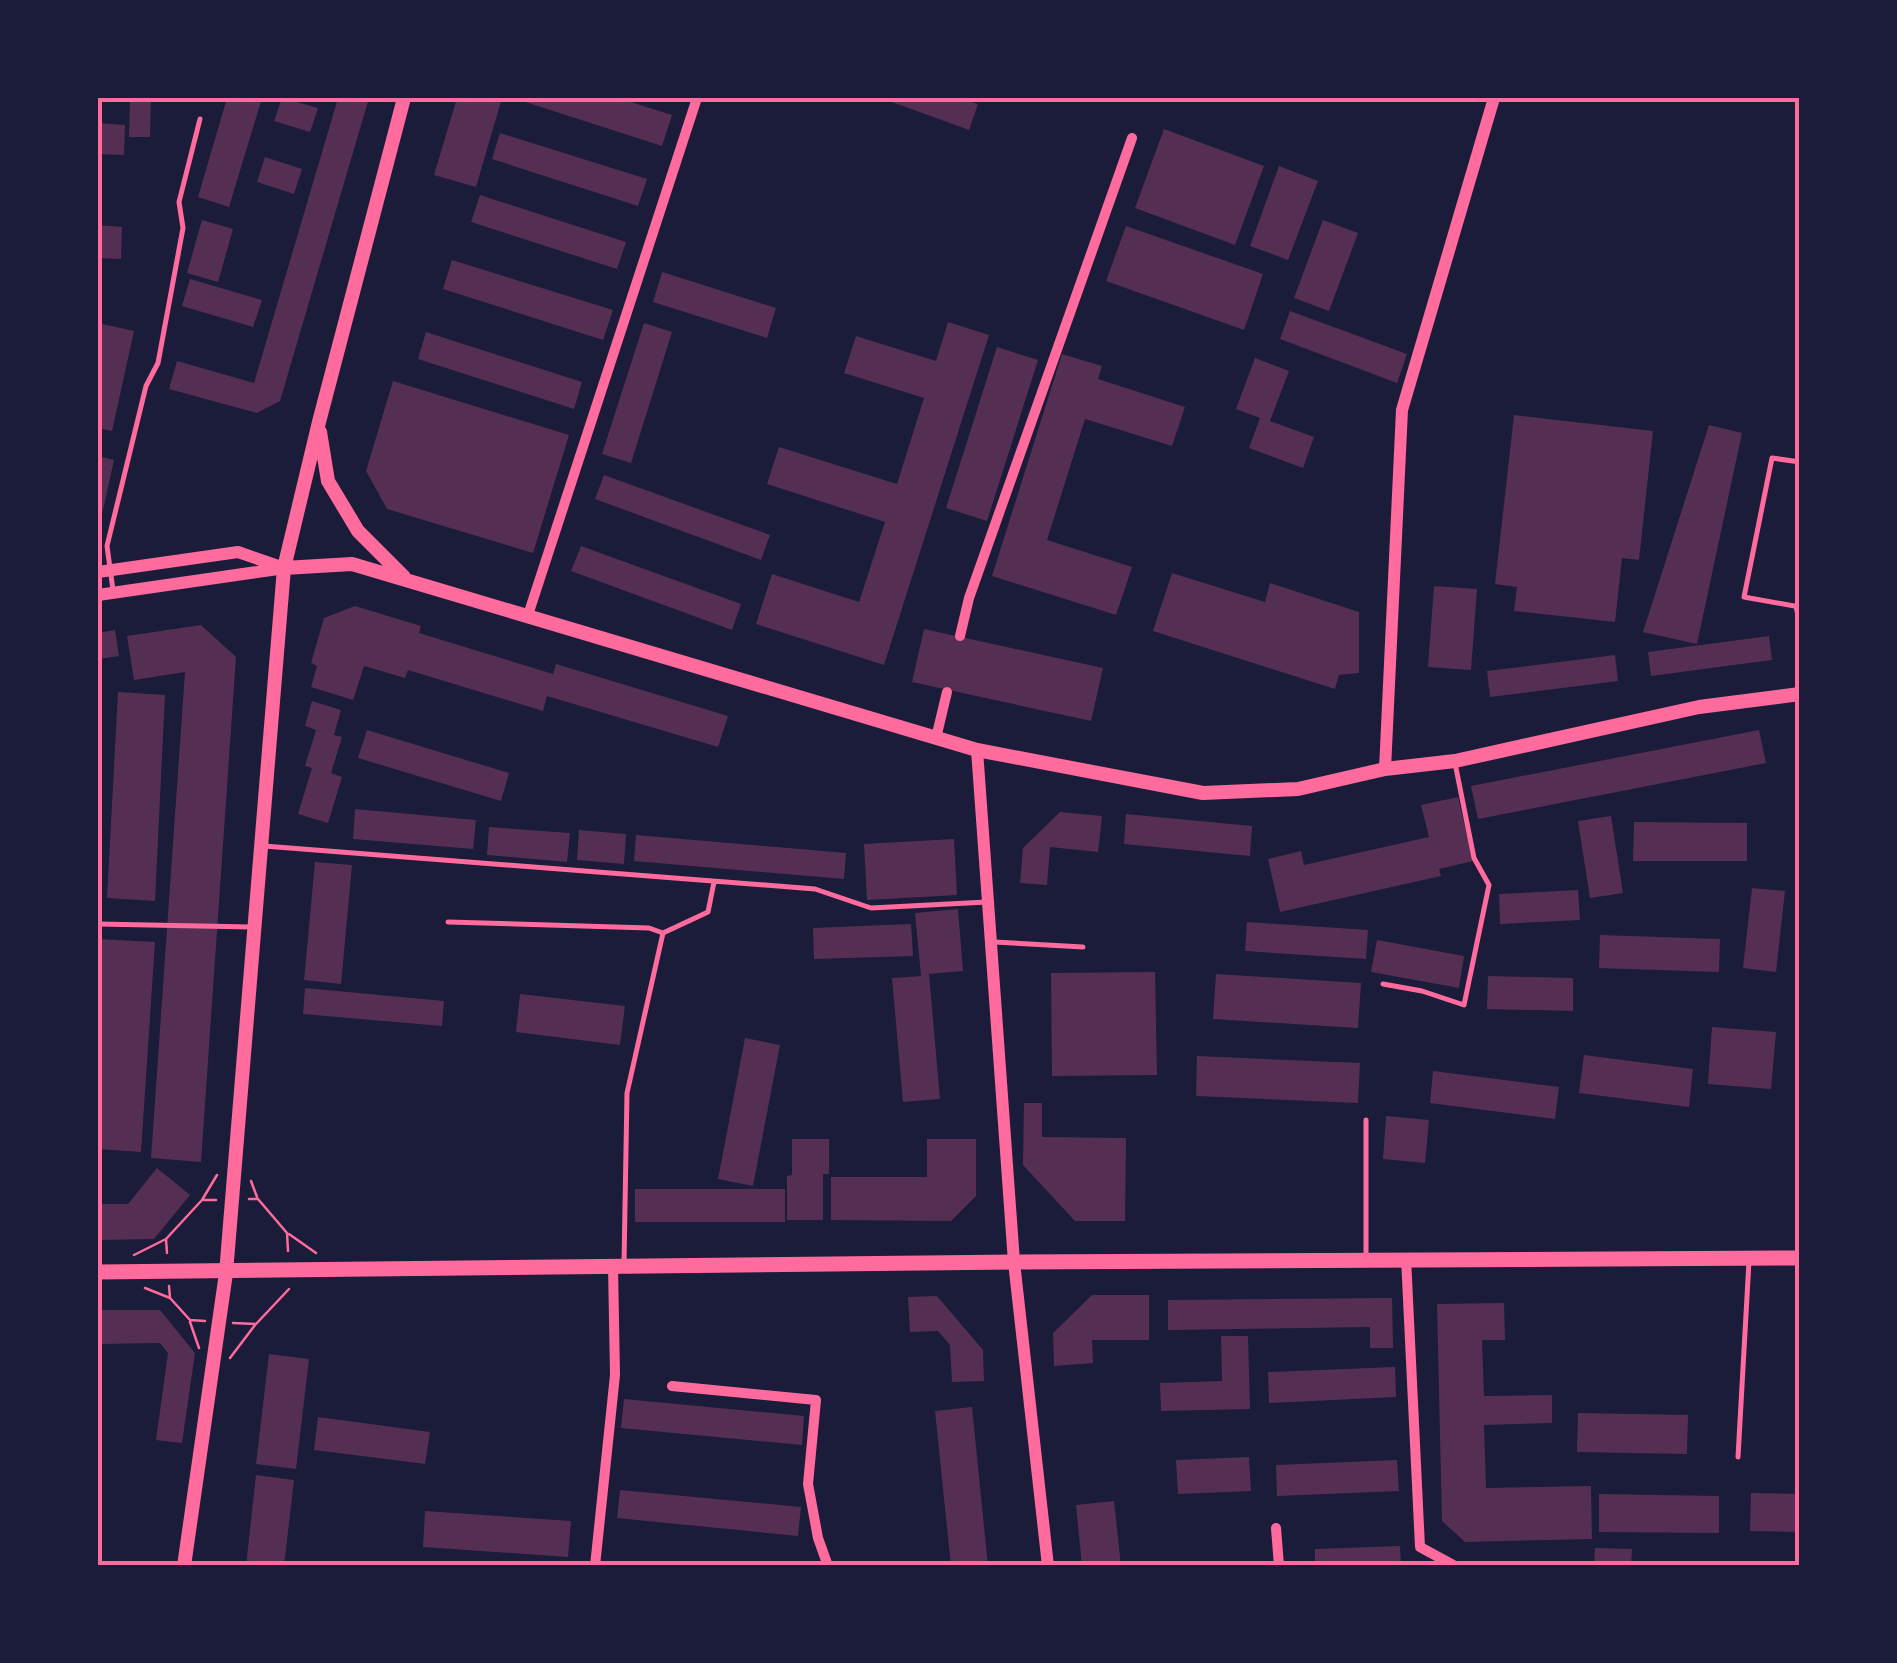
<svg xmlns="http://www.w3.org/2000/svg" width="1897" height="1663" font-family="'Open Sans',sans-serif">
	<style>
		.building { fill: #542f53 }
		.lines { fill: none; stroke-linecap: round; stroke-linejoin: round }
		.path { stroke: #ff6b9d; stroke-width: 2.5 }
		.service { stroke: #ff6b9d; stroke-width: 5 }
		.minor { stroke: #ff6b9d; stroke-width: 10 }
		.tertiary { stroke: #ff6b9d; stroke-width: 12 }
		.secondary { stroke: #ff6b9d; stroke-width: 14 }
		.primary { stroke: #ff6b9d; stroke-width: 15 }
		.neatline { fill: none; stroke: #ff6b9d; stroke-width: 4 }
	</style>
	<rect width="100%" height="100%" fill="#1b1b3a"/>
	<path class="building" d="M130,98H151L150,137H129Z
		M227,98H262L229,207L198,197Z
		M282,98L318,108L310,132L274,121Z
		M338,98H369L280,401L257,413L169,389L177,361L254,383Z
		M457,98H502L476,187L434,175Z
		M513,98H618L672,115L662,146Z
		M881,98H961L978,104L969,130Z
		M98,123L125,125L124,155L98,154Z
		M1164,129L1264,166L1235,245L1135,208Z
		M500,133L647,179L638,206L492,159Z
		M265,157L302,169L294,194L257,182Z
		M1279,166L1318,181L1288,260L1250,246Z
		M480,195L626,242L617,269L471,222Z
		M202,220L233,229L218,282L187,273Z
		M1323,220L1358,233L1329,311L1294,298Z
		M98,225L122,227L121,259L98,258Z
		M1126,226L1263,274L1244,330L1106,281Z
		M452,260L613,310L603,340L443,289Z
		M662,272L776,308L767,338L653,302Z
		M190,279L262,300L253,327L182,306Z
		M1290,311L1407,354L1397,383L1280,339Z
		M948,322L989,335L884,665L756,624L772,574L859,602L885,522L767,484L779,447L897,484L924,398L844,373L856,336L936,361Z
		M98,323L134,331L112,431L98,428Z
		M644,323L672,332L631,463L602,454Z
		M426,332L582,382L574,409L418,359Z
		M997,347L1038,360L987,521L946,508Z
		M1062,354L1102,366L1098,379L1185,407L1172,446L1085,419L1047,540L1132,567L1116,615L992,576Z
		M1255,358L1289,371L1270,421L1314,437L1303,468L1249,448L1260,418L1236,409Z
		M393,381L569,435L533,553L387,509L366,471Z
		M1514,415L1653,431L1639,560L1622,558L1615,622L1514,611L1517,587L1495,584Z
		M1709,425L1742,433L1697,644L1643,632Z
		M98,456L114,460L99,528H98Z
		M604,475L770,535L761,560L595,499Z
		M581,546L741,604L732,630L571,571Z
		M1172,573L1265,602L1270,583L1359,612V673L1339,675L1335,689L1153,631Z
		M1434,586L1477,589L1471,670L1428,667Z
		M355,606L421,626L419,633L553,674L556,664L728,716L718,747L547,696L543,711L408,670L405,678L364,666L353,700L311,687L317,666L311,663L324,618Z
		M201,625L236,657L201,1162L151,1158L185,672L134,680L127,636Z
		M924,629L1103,668L1091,721L912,682Z
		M115,630L119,656L98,659V633Z
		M1769,636L1772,660L1651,676L1648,652Z
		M1615,655L1618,681L1490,697L1487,671Z
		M118,692L165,695L155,901L107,898Z
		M312,701L341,710L334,735L342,737L331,773L342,777L328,823L298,814L312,768L305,766L316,730L305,726Z
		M367,730L509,773L501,801L358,758Z
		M1759,730L1766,763L1478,819L1471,786Z
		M1458,797L1473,861L1439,869L1441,876L1280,912L1268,859L1301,851L1304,865L1429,837L1421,805Z
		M355,809L476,820L473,849L353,839Z
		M1060,812L1102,816L1098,852L1050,847L1047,885L1020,883L1023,848Z
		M1126,814L1252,826L1250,856L1124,844Z
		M1611,816L1623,893L1590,898L1578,821Z
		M1634,822L1747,823V861H1633Z
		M489,827L570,833L567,862L487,855Z
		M579,830L626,834L624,864L577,860Z
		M636,835L846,853L844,879L634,861Z
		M954,839L957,895L867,900L864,844Z
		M315,862L352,865L341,984L304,980Z
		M1752,888L1785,891L1776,972L1743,968Z
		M1578,890L1580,920L1500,924L1499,894Z
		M958,909L963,971L929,974L940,1099L903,1102L892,978L921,976L915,913Z
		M1247,922L1368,930L1366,959L1245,951Z
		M911,924L913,956L814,959L813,928Z
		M1600,935L1720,939L1719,972L1599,968Z
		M98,939L155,942L141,1152L98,1149Z
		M1377,940L1464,956L1459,988L1371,972Z
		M1155,972L1157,1075L1052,1076L1051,973Z
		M1216,974L1361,983L1358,1028L1213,1019Z
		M1488,976L1573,978V1011L1487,1009Z
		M305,988L444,1001L442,1026L303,1014Z
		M520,994L625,1006L620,1045L516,1032Z
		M1712,1027L1776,1032L1771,1089L1708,1084Z
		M745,1038L780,1045L753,1186L718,1179Z
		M1584,1055L1693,1069L1689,1107L1579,1093Z
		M1197,1056L1360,1063L1358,1103L1196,1096Z
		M1433,1071L1559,1087L1555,1119L1430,1103Z
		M1024,1103H1042V1137L1126,1138L1125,1221H1075L1023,1165Z
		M1386,1116L1429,1120L1425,1163L1383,1159Z
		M792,1139H829V1174H823V1220H787V1176L792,1175Z
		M927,1139H976V1196L951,1221L831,1220V1177H927Z
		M157,1168L190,1195L154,1239L98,1240V1204H128Z
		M635,1189H785V1222H635Z
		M1092,1295H1149V1340H1092L1093,1363L1054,1366L1053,1333Z
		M937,1296L983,1350L984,1381L952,1382L950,1345L938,1331L910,1332L908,1297Z
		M1392,1298L1393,1348H1370V1327L1168,1330V1300Z
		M1504,1303L1505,1340H1482L1484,1396L1552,1395V1423L1484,1425L1486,1488L1591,1486L1592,1539L1465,1542L1442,1521L1437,1304Z
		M98,1310H160L195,1353L182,1443L156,1440L168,1353L160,1343L98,1344Z
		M1221,1336H1248L1250,1409L1161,1411L1160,1383L1222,1381Z
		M269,1354L309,1359L296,1469L256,1464Z
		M1395,1367L1396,1397L1269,1403L1268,1372Z
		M624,1399L804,1416L802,1445L621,1428Z
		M972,1407L988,1566H951L935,1411Z
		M1578,1413L1688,1415L1687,1454L1577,1452Z
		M318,1417L430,1432L425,1464L314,1450Z
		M1249,1457L1251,1491L1178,1494L1176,1460Z
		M1397,1460L1399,1491L1277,1496L1276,1465Z
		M256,1475L294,1480L284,1566H246Z
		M620,1490L801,1507L798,1536L617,1518Z
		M1751,1493L1800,1494V1532L1750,1531Z
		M1599,1494L1719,1496V1533L1599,1532Z
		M1114,1501L1121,1566H1082L1076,1505Z
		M425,1511L571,1521L568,1557L423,1547Z
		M1400,1546L1401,1566H1315V1549Z
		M1595,1548L1632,1549L1631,1566H1594Z"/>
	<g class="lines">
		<path class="path" d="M251,1181L257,1197
			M249,1199H258L287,1233L288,1251
			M202,1200H216
			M289,1234L316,1253
			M167,1253L166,1239L202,1200L217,1175
			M134,1255L166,1239
			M169,1286L170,1298L190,1320L205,1321
			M145,1288L170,1298
			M190,1322L199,1348
			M233,1323L256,1324L289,1289
			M230,1358L255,1325"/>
		<path class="service" d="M1800,462L1772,458L1744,597L1800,607
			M113,590L107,546L146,386L158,363L183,228L179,202L200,119
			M1796,606L1800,626
			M264,846L815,889L871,908L987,902
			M448,922L649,928L663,933
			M98,924L251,927
			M994,942L1083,947
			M1383,984L1422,991L1464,1005L1489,885L1474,858L1455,763
			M1366,1120V1256
			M624,1263L627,1093L663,933L708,912L714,882
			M1738,1457L1749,1261"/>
		<path class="minor" d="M528,615L697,98
			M960,636L969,598L1132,138
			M936,738L947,692
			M1406,1258L1420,1547L1455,1566
			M672,1386L816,1400L808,1484L818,1538L828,1566
			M1276,1528L1279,1566
			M595,1566L615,1375L613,1266"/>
		<path class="tertiary" d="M98,572L238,552L284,568
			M98,595L278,569
			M977,750L1014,1262L1048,1566
			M1385,769L1402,410L1494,98"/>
		<path class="secondary" d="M320,432L328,481L358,531L404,577
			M284,568L352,564L977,750L1203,793L1298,789L1385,769L1455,761L1699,707L1800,694
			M184,1566L226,1273L284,568L319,422L404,98"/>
		<path class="primary" d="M98,1272L1014,1262L1800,1258"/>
	</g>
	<rect width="1897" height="1663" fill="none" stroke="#1b1b3a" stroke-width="200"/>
	<rect x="100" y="100" width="1697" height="1463" class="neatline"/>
</svg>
